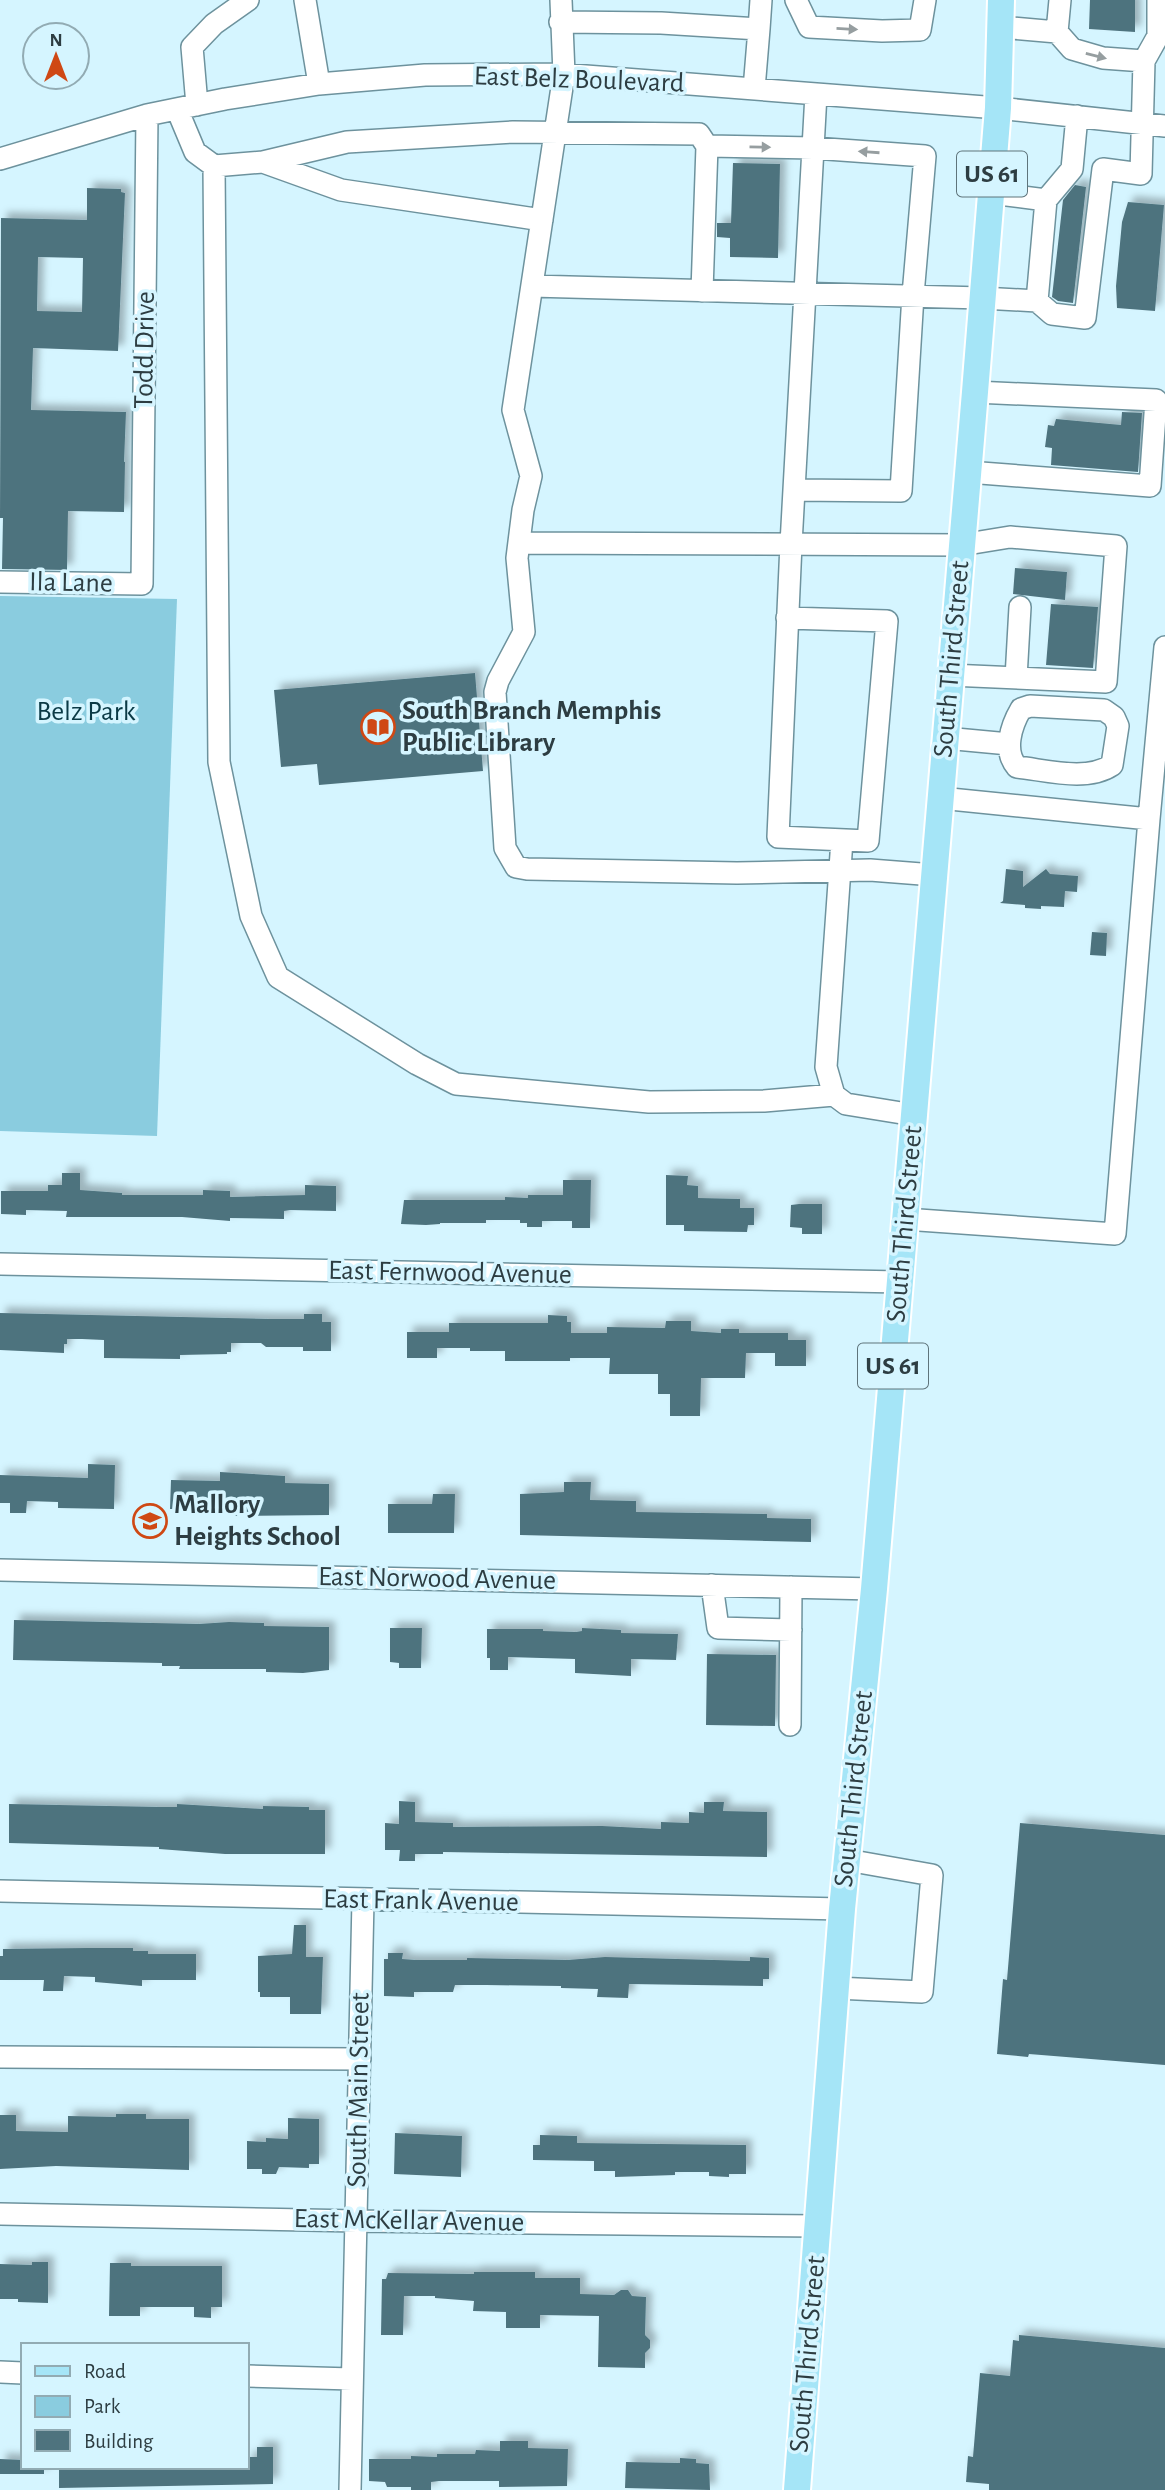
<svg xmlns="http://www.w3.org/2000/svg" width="1165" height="2490" font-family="'Alegreya Sans',sans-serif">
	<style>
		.green { fill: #8accdf }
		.building { fill: #4e737e; fill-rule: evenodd; filter: url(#shadow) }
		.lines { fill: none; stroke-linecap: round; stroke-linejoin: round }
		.minor-casing { stroke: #6d929d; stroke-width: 24 }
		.major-casing { stroke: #fff; stroke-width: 30 }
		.minor { stroke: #fff; stroke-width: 21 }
		.major { stroke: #a5e5f7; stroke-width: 26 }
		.oneway { fill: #969ea0 }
		.labels { text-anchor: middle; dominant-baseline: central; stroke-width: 7; stroke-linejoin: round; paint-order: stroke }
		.shield { fill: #d5f5ff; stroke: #5f747b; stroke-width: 2 }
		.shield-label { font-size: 26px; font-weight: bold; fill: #2d3d42 }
		.street-label { font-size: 28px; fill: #2d3d42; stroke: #d5f5ff }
		.poi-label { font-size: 28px; font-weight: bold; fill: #2d3d42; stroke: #d5f5ff; text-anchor: start }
		.park-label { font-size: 28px; fill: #0b3a46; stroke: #d5f5ff }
	</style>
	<defs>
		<filter id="shadow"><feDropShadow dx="6" dy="-6" stdDeviation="3.5" flood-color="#0004"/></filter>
	</defs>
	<rect width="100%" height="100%" fill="#d5f5ff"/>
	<path class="green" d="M0,596L177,599L157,1136L0,1131Z"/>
	<path class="building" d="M1090,0H1135V32L1089,29Z
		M733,163L780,164L778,258L730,257V238L717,237V223H731Z
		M1075,185L1086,187L1073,303L1058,301L1052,297L1063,200Z
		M87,188L121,189V192L125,193L118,351L33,348L31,410L126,412L124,462H125L124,512L68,511L67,570L2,569L3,518H0L1,218L87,220ZM38,257L83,258L82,312L37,311Z
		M1128,202L1164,205L1155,311L1117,308L1116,286L1122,222Z
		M1122,412L1142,413L1138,472L1051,465L1052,448L1045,447L1048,425L1054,426L1056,419L1121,425Z
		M1015,568L1067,572L1065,600L1013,594Z
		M1051,604L1098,607L1093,668L1046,665Z
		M475,673L483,771L319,785L317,764L281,767L274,690Z
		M1006,869L1023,871V887L1046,869L1050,874L1078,876L1077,892L1065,891L1064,907L1041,906V909L1025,908V905L1000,903L1003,901Z
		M1092,932L1107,933L1106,956L1090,955Z
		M62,1173H80V1190L122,1193V1195H203V1190L230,1191V1197L305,1195V1185L336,1186V1211L290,1210L284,1211V1219L230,1218V1221L182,1217H66L67,1211L26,1210V1215L1,1214V1191H48V1185H62Z
		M666,1175L688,1176L687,1185L698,1186V1198L740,1199V1208H754V1225H748L747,1232L684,1231V1225H666Z
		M563,1180H591L590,1228H572V1221H542V1227H527V1223H520V1220H486V1223H440V1224L426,1225L401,1224L404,1200H505V1197L528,1198V1195H563Z
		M799,1204H822V1234H802V1228L790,1227L791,1205Z
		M0,1313L270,1319H304V1314H322V1322H331V1351H303V1347H266L261,1343H231V1352H227V1354L180,1355V1359L104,1358V1340L82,1339H67V1344H64V1353L0,1350Z
		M548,1315L567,1316V1322H571V1333H607V1327L665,1328L666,1321H691V1331L721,1333V1329H739V1333H788V1340H806V1366H775V1353H746L745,1378H701L700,1416H670V1394H658V1374H609L610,1358H570V1361H505V1351H470V1348H437V1358H407V1332H449V1323H548Z
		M88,1464L115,1465L114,1509L58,1508V1502L27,1501L26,1513H10V1503H0V1475L88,1478Z
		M220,1472L285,1476V1483L329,1484V1515L232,1516V1510H198V1514L179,1513V1509H170L171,1480L220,1481Z
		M564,1482H591L590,1500L636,1501V1512L767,1514V1518L811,1519V1542L520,1535V1494L564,1492Z
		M433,1494H455L454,1533H388V1504H432Z
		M14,1620L199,1624L229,1622L264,1623V1626L329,1627V1670L303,1673L266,1672V1669H179L180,1666H162V1663L13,1660Z
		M390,1628H422L421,1668H399V1663L390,1662Z
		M582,1628L621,1630V1633L678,1634L676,1660L631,1659V1676L575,1673V1659L508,1657V1670H490V1658H487V1629H543V1631L576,1632L582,1631Z
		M707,1654L776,1655L775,1726L706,1725Z
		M399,1801L415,1802V1822L453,1823V1827L602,1826L661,1829V1822L689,1823V1812L704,1813V1802H724L723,1811L767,1812V1857L443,1852V1854H415V1861H399L400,1850H385V1823L399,1824Z
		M9,1804L159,1807H177V1804L263,1809V1806L309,1807V1810H325V1854H225L159,1849V1847L9,1843Z
		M1020,1823L1165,1835V2065L1029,2054L1028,2057L997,2054L1003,1979L1007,1980Z
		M294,1925H306V1957H323L321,2014H290V1997H260V1992H258V1956L292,1954Z
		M87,1948H133V1951H148V1954H196V1980H142V1986L95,1982V1977L64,1976L63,1991H43L44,1980H0V1956H3V1949Z
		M388,1953H403L402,1959L415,1960H467V1958L568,1960L605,1957L750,1961V1957L769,1958V1979H763V1986L629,1984L628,1998L597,1997L598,1989L561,1988V1986L486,1985H455L453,1992H414V1997L384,1996V1959H388Z
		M116,2114H146V2119H189V2170L56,2166L0,2169V2115H16V2131L68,2132V2116L116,2117Z
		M288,2118L319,2119V2164H309V2168L279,2167L276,2174H262V2169H247V2141L266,2142V2138L288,2139Z
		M395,2133L462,2136L461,2177L394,2174Z
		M540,2135L577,2136V2143L746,2145V2174H729V2177L709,2176V2172H675V2175L615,2177V2171H594V2161L533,2160V2145H540Z
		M32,2262H48V2303L18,2302V2299H0V2264L32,2265Z
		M110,2263H131V2266H222V2307H211V2318L194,2317V2307H140V2316H109Z
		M474,2272H535V2278H580V2294L614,2295L621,2290H628L632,2296L646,2297L645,2335L650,2340V2348L645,2353V2368L598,2367L599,2316L540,2315V2328H506V2312L473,2311L474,2301L435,2298V2296H404L403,2335H381L382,2279H386L388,2273L474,2274Z
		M1019,2335L1165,2348V2490H989V2484L966,2482L968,2456L973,2457L980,2373L1010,2376L1013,2340L1019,2341Z
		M500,2441H528V2448L568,2449L567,2486L499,2487V2481H439L431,2482V2490H411V2487H387L385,2482L369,2481V2459H411V2456L437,2457V2454H475L476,2450L500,2451Z
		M257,2447H273V2484L59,2488V2467H247V2457H257Z
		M680,2458L696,2459V2463L709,2464L710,2490L625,2488L626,2462L680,2463Z
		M0,2459L23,2460V2467H44V2474H0Z"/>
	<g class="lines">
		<g class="minor-casing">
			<path id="minor" d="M305,0L319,84
				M561,0L564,74L513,410L531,476L523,510L517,558L524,632L498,681L495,692L505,848L516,867L527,869L737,873L870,870L934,875
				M796,0L809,27L882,31L920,30L925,0
				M1060,0L1057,32L1072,49L1103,58L1144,61
				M560,22L661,23L759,29L754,89
				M1000,27L1057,32
				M759,29L761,0
				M197,105L192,47L214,24L248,0
				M177,109L195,152L214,166L263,162L347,142L513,132L699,134L707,146L702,291
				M707,146L813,148L925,156L913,295L901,491L794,490
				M0,159L147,115L225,99L319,84L425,75L560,74L998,108L1165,126
				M263,162L341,190L542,220
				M214,166L219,762L251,916L278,977L417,1064L456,1084L649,1102L764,1101L834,1095
				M991,193L1046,200L1037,301
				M1046,200L1072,169L1077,116
				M532,286L982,298L1037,301L1052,314L1085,318L1103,169L1141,174L1144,61L1158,36V0
				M968,472L1150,486L1156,400L975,392
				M519,543L961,545L1010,537L1116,546L1106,682L950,675
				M0,582L142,584L147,115
				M787,618L887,621L868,841L778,837C782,739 786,641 791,544L816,94
				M1016,678L1020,607
				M1030,706L1104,710L1114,717L1118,726L1112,765C1087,782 1046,770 1017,767C1003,751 1011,726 1021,709Z
				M945,738L1009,744
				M940,798L1149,819L1165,647
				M842,840L826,1067L834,1095L846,1104L914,1115
				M905,1219L1115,1234L1149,819
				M0,1264L900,1282
				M0,1570L874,1589
				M712,1585L718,1628L791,1630
				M790,1725L791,1587
				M0,1891L842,1909
				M836,1988L922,1992L932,1875L847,1860
				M0,2057L360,2059
				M0,2214L357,2221L818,2226
				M0,2372L23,2373
				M247,2376L352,2379
				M350,2490L363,1900"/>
		</g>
		<g class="major-casing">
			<path id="major" d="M797,2490L842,1909L874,1589L975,392L998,108L1001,0"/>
		</g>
		<use href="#minor" class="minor"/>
		<use href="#major" class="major"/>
	</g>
	<defs><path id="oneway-solid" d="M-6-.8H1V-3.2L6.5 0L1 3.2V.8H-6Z" transform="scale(1.75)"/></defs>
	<g class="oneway">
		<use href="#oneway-solid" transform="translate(847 29) rotate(3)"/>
		<use href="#oneway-solid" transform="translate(1096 56) rotate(14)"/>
		<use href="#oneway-solid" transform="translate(760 147) rotate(1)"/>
		<use href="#oneway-solid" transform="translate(869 152) rotate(-176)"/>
	</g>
	<defs>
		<g id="library-ring" transform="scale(1.75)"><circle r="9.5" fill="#d5f5ff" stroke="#cf4814" stroke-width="1.5"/><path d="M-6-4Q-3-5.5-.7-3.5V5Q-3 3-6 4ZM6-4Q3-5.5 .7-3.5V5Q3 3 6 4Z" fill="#cf4814"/></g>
		<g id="school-ring" transform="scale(1.75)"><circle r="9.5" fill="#d5f5ff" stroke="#cf4814" stroke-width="1.5"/><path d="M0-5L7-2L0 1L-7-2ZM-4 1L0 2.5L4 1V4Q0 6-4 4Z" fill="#cf4814"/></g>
	</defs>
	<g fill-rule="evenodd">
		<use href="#library-ring" x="378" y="727"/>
		<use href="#school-ring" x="150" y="1521"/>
	</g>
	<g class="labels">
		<g class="shield">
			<rect x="957" y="151.5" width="70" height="45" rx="5"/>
			<rect x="858" y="1343.5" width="70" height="45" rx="5"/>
		</g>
		<g class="shield-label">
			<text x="992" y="174">US 61</text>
			<text x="893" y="1366">US 61</text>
		</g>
		<g class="street-label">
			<text transform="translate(579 80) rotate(2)">East Belz Boulevard</text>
			<text transform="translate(145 350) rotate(-89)">Todd Drive</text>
			<text transform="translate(71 583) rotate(1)">Ila Lane</text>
			<text transform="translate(952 659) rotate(-85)">South Third Street</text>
			<text transform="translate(905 1224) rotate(-85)">South Third Street</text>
			<text transform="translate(450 1273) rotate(1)">East Fernwood Avenue</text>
			<text transform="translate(437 1579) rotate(1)">East Norwood Avenue</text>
			<text transform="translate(854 1789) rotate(-84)">South Third Street</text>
			<text transform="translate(421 1901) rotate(1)">East Frank Avenue</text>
			<text transform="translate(359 2090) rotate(-89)">South Main Street</text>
			<text transform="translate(409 2221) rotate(1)">East McKellar Avenue</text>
			<text transform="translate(808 2354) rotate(-85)">South Third Street</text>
		</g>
		<g class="poi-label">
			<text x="402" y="711">South Branch Memphis<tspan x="402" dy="32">Public Library</tspan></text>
			<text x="174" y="1505">Mallory<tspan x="174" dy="32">Heights School</tspan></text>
		</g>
		<g class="park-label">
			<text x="86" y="712">Belz Park</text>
		</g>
	</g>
	<rect x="21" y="2343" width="228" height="126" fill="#d5f5ff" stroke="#92abb3" stroke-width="2"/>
	<rect x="35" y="2366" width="35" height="10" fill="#a5e5f7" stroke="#92abb3" stroke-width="2"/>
	<text x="84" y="2378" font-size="21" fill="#2d3d42">Road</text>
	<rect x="35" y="2396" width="35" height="21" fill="#8accdf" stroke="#92abb3" stroke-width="2"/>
	<text x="84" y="2413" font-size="21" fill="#2d3d42">Park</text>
	<rect x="35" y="2430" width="35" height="21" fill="#4e737e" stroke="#92abb3" stroke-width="2"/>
	<text x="84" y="2448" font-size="21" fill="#2d3d42">Building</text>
	<g transform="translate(56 56)"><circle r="33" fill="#d5f5ff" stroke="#92abb3" stroke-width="2"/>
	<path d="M0-5L12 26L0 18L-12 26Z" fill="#cf4814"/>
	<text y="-10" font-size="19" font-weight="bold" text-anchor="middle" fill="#2d3d42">N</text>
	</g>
</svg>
